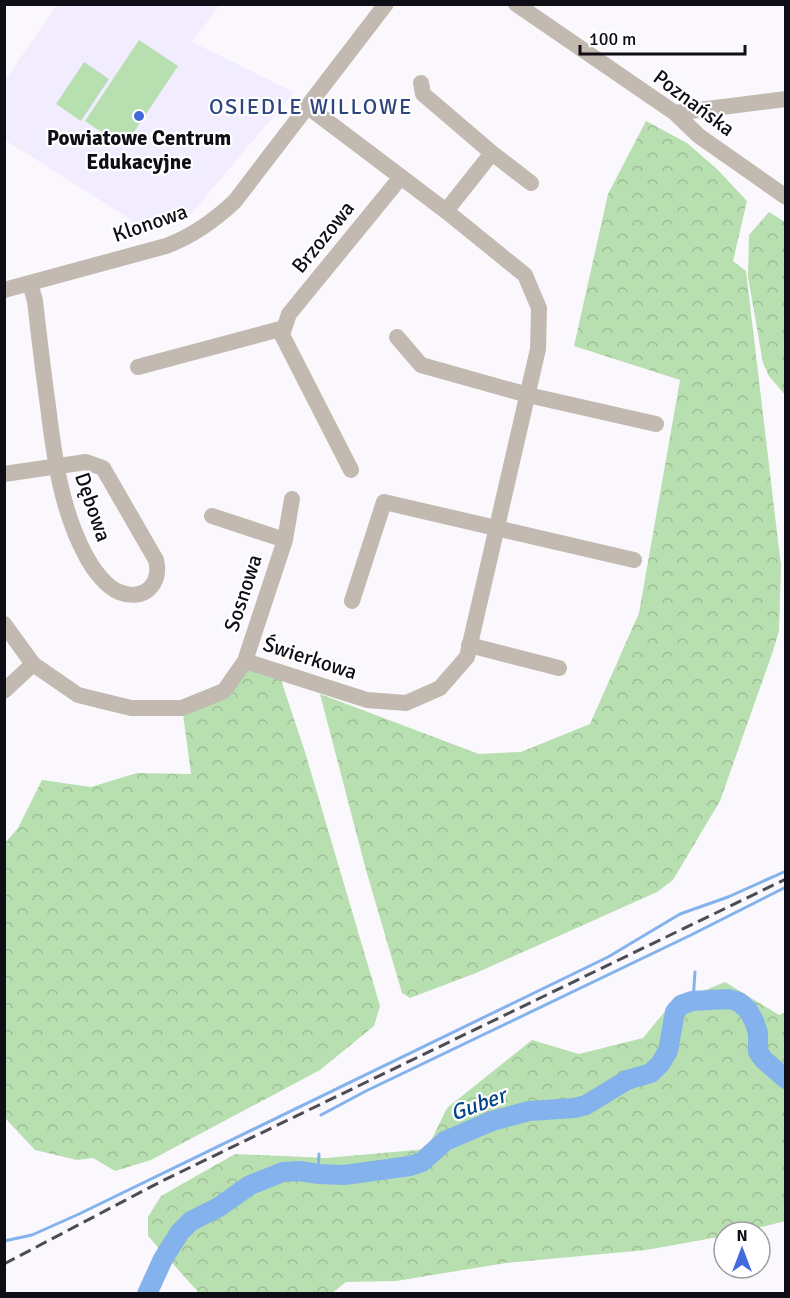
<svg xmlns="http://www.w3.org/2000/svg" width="790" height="1298" font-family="Signika,sans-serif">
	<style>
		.built { fill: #f2ecff }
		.forest { fill: url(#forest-crowns) }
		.pitch { fill: #b8dfaf }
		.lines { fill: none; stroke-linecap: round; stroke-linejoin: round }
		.stream { stroke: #84b2ec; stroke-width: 3 }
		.river { stroke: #84b2ec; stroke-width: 20 }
		.minor { stroke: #c2bab1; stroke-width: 16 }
		.rail { stroke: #4e4c53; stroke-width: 3; stroke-dasharray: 12 6; stroke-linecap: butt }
		.poi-dot { fill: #436adc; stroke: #fff; stroke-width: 2 }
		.labels { text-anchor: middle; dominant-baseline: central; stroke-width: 4.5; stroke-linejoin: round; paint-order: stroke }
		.street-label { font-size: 21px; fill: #0f0d15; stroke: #fff }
		.poi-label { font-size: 21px; font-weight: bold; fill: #0f0d15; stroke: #fff }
		.neighbourhood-label { font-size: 22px; letter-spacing: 1.5px; fill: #2f457e; stroke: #fff }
		.water-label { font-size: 22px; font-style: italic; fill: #004588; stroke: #fff }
	</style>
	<defs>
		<pattern id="forest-crowns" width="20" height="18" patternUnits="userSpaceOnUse" patternTransform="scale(1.5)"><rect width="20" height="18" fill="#b8dfaf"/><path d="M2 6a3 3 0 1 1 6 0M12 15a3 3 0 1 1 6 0" fill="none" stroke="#9dbe96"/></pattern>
	</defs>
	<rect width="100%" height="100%" fill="#faf8fd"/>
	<path class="built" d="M57,5H220L192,42L294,92L192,213L137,237L130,219L5,140V80Z"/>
	<path class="forest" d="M646,121L687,143L717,169L747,201L733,261L746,271L781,566L779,631L773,651L720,801L673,880L657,892L476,973L410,998L402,993L366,870L320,694L479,754L521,752L590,724L639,613L680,380L574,346L608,194Z
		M769,212L785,222V395L769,376L763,363L748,277L749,235Z
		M247,667L281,680L305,752L380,1006L374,1026L320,1070L151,1160L115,1171L93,1158L77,1160L35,1150L5,1118V843L18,828L42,780L91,787L137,773L191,774L183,714Z
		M725,982L779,1015L785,1012V1221L742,1232H724V1236L646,1250L506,1263L396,1281L346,1282L331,1294L199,1293L148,1236V1217L161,1196L235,1154L326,1158L427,1149L447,1108L532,1040L579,1054L643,1038L671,1004Z"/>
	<path class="pitch" d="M139,40L178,66L124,147L85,121Z
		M84,62L109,79L81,121L56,104Z"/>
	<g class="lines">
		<path class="stream" d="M693,1001L695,972
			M321,1115L366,1091L691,935L786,887
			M318,1174L319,1154
			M4,1241L32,1235L79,1214L608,957L680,914L728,897L786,871"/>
		<path class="river" d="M147,1294L163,1259L180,1232L191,1221L219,1207L250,1185L283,1172L299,1171L319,1174L344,1175L410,1166L422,1162L445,1141L492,1121L529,1111L574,1108L586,1105L627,1080L651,1073L660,1064L668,1051L675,1012L681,1005L692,1001L729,999L739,1002L748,1010L754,1021L758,1033V1052L764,1060L786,1079"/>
		<path class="minor" d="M516,4L675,113L699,136L786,197
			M421,83L423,94L492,153L531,183
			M675,113L786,99
			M446,211L492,153
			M4,290L166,246C193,236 214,221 235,201L386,4
			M397,337L421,365L528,395L656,424
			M138,367L284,328
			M351,470L282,335L289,314L401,177
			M4,474L86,462L103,468L156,560C162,584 144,602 119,592C106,587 92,568 86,556C61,510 54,456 48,406C43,371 39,336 35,301L30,283
			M212,516L285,540
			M352,601L384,502L634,560
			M4,624L33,664L78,695L131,708H182L224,691L245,661L285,540L292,499
			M469,645L559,668
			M245,661L367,700L406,703L440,688L467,657L538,349L539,308L525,275L446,211L307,106
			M4,691L33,664"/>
		<path class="rail" d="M4,1264L162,1181L786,879"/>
	</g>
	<circle class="poi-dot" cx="139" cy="116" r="6"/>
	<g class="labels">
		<g class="street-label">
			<text transform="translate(694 103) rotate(37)">Poznańska</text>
			<text transform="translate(150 223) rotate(-19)">Klonowa</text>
			<text transform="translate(323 237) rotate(-51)">Brzozowa</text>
			<text transform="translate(93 507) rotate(71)">Dębowa</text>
			<text transform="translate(243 593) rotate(-72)">Sosnowa</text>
			<text transform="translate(310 658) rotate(18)">Świerkowa</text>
		</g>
		<g class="poi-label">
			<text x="139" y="138">Powiatowe Centrum<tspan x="139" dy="24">Edukacyjne</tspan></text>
		</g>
		<g class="neighbourhood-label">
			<text x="311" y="106">OSIEDLE WILLOWE</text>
		</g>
		<g class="water-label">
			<text transform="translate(478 1104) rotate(-20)">Guber</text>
		</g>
	</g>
	<rect width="790" height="1298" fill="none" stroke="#0f0d15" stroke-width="12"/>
	<g transform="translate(742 1250)"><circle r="28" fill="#ffffff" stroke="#9f9ea1" stroke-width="1.5"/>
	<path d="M0-4.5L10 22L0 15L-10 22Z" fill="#436adc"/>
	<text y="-9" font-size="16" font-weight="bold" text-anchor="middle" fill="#0f0d15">N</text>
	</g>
	<path d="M580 45v9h165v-9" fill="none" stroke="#0f0d15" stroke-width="3"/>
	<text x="589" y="45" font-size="18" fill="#0f0d15" stroke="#ffffff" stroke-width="4.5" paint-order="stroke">100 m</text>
</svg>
